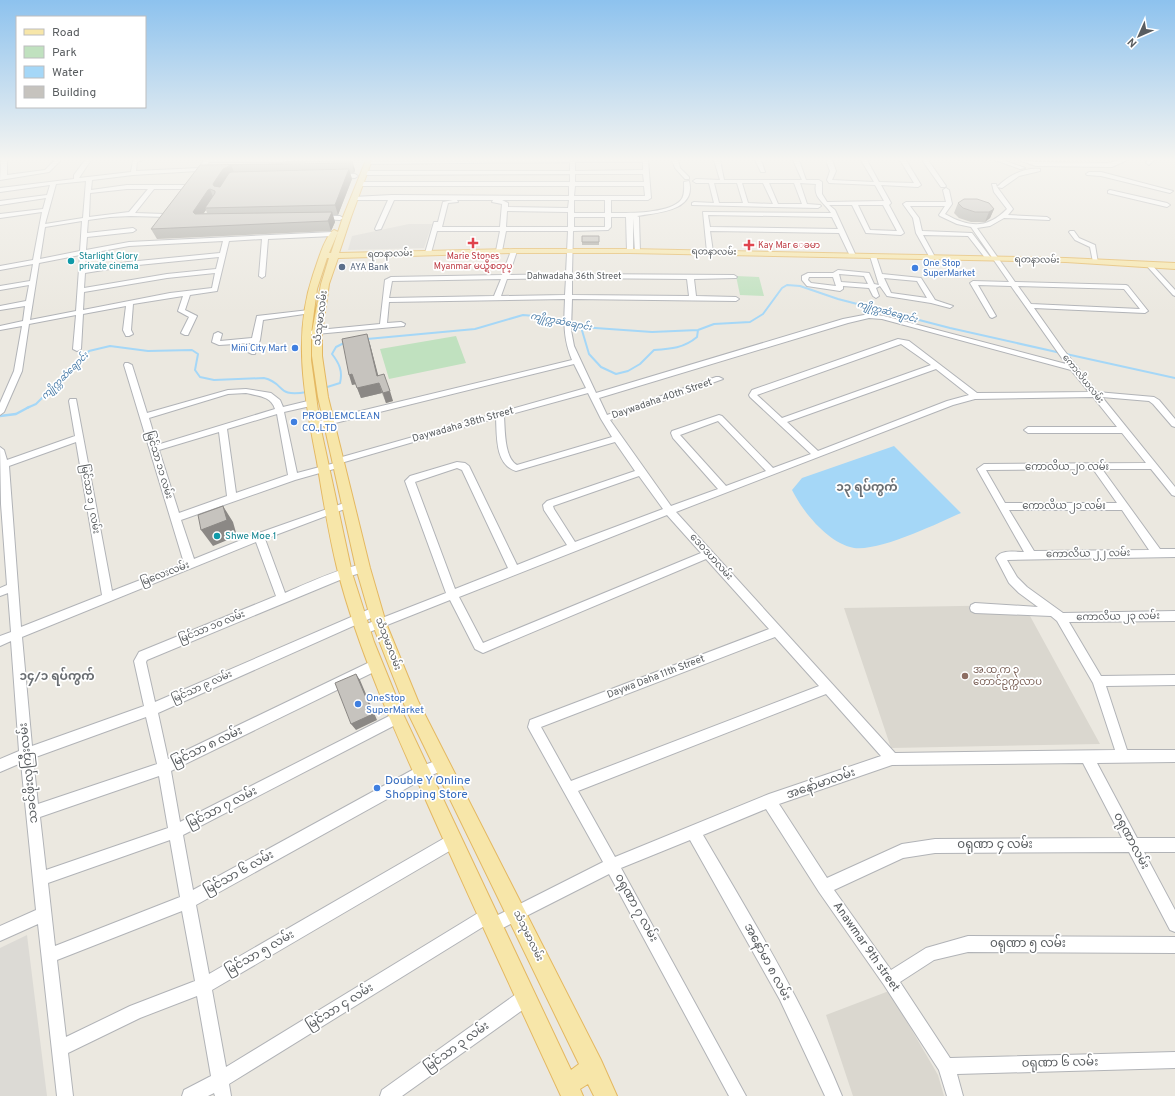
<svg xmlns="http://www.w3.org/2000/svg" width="1175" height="1096" font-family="Overpass,'Noto Sans Myanmar',sans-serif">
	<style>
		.industrial { fill: #dcdad5 }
		.education { fill: #dad7cf }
		.green { fill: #c0e1bf }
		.water { fill: #a5d7f7 }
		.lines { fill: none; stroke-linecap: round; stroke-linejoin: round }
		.stream-far1 { stroke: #a5d7f7; stroke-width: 2 }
		.stream { stroke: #a5d7f7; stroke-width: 2.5 }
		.minor-casing { stroke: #b1b3b7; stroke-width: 2 }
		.major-casing { stroke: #e4b861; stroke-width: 2 }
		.minor { fill: #fff; fill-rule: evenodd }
		.major { fill: #f7e6a9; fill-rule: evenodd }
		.wall { fill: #aaa8a3; fill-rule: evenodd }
		.shaded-wall { fill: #8b8885 }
		.building { fill: #c6c3be; stroke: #8b8885 }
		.health-dot { fill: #e0444e; stroke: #fff; stroke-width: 1.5 }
		.culture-dot { fill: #0f9aa8; stroke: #fff; stroke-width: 1.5 }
		.service-dot { fill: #5c6f8a; stroke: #fff; stroke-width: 1.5 }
		.shop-dot { fill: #3f7fe0; stroke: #fff; stroke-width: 1.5 }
		.education-dot { fill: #8d6e63; stroke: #fff; stroke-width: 1.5 }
		.labels { text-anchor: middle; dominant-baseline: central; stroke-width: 3.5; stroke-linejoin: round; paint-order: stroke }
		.far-health-label { font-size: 9px; fill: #be3a42; stroke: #fff; text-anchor: start }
		.far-street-label { font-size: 9px; fill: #595d60; stroke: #fff }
		.far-culture-label { font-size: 9px; fill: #0d838f; stroke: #fff; text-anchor: start }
		.far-shop-label { font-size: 9px; fill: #366cbe; stroke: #fff; text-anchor: start }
		.far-service-label { font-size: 9px; fill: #4e5e75; stroke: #fff; text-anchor: start }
		.far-water-label { font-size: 9px; font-style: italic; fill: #4579a6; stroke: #fff }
		.street-label { font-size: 10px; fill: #595d60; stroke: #fff }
		.shop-label { font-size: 10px; fill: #366cbe; stroke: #fff; text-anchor: start }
		.culture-label { font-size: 10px; fill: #0d838f; stroke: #fff; text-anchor: start }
		.education-label { font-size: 10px; fill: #785e54; stroke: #fff; text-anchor: start }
		.quarter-label { font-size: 12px; font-weight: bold; fill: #6a6e72; stroke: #fff }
		.near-street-label { font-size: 12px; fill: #595d60; stroke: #fff }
		.near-shop-label { font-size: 12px; fill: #366cbe; stroke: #fff; text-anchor: start }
	</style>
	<rect width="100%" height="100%" fill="#ebe8e0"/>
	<path class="industrial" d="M409,224H432L424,248L348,250L352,236Z
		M27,935L47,1096H0V948Z"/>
	<path class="education" d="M1024,605L1100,744L891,748L844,608Z
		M889,991L938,1075L944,1096H853L826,1015Z"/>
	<path class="green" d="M736,276L759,277L764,296L740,295Z
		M456,336L466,363L389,379L380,349Z"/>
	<path class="water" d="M894,446L961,513C938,523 873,555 850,547C826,540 803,512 792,490L802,478Z"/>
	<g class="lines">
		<path class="stream-far1" d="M581,327L589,354L601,367L616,374L628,371L640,364L654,350C671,349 684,348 697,337L698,330
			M367,339L475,329L523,315L546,317L581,327L652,332L698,330L714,324L750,322L763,314L782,288L787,285L800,286L838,299L950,328L1061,353
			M1066,354L1175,378
			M324,388L340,383C343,371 339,363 332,354L336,347L346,342
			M27,408L36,404L89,351L110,346L148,351L192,350L198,354L195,370L200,377L214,380L264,378C286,383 275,398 307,392"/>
		<path class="stream" d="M0,416L16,414L29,407"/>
		<g class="minor-casing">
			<path id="minor" d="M1,160H7V175L45,170L55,160H61L49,172L0,180Z
				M85,160H91L79,178L131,172L133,160H142L137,162L136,171L199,168L204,160H294L287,170L280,173L277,171L283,168L287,162H209L197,177L194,175L197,171L133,175L92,180L91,190L127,185H188L191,187L188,189H154L135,213L165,214L167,215V217L131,216L110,217L88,220L87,233L133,228L136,230L133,232L87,237L86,250L129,242L333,232L336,234L333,236L268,239L265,276L262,278L259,276L262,239L229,241L217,291L190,295L185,310L197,316L188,335H185L181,333L189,317L178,311L183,296L133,304L131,330L133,334L129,336H126L123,330L126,306L83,314L81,349L77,351L73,349L76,315L29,324L22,371L4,412L0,415V403L14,371L22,326L0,330V326L23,321L25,306L0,310V306L26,301L29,285L0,290V286L30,281L33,264L0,270V266L33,260L42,212L0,218V214L43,209L46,198L0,205V201L47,195L50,185L0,192V188L74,179V175ZM86,181L83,218L45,224L56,184ZM127,189H148L129,212L89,217L90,193ZM82,221L80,251L40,259L45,227ZM223,241L220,253L128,262L85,270L86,254L129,246ZM80,255L76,311L30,320L39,263ZM219,257L216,269L167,274L84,288L85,273L128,266ZM215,273L212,288L170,293L83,310L84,292L167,278Z
				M432,160H648L651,198L648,200H611V213C628,213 669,214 681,200C685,195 684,188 684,182L689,181C697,211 657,213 637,216L639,217L640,252L635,251L633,218V251L630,253L627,251L626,217H611V227L608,230L573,231L572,274L734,275L737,277L736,278L694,279L696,296L736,297L739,299L736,301L572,299L571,330L574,346L596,393L843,319L869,314L884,316L1066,364L1011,286L978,285L996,316L992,318L990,317L970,283L973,281L1009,282L971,227L957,224L940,216L939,215L945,206H910L919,218L922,231L972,233L991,258L986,259L968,236L923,235L935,257L930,258L916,233L913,218L903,204L906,202H946L943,190L946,188L949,190L952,204L945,214C970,228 987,229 1007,209L994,192L992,184H996L997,187C1008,176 1024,167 1040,169V171L1019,176L1002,188L997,187L1013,209L1008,215L1047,217L1050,219L1049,220L1004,218L990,226L977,228L1015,282L1126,285L1128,286L1148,311L1145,313L1034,308L1063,349L1097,392L1154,397L1159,400L1175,419V427L1172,426L1153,404L1149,401L1102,397L1175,487V496L1172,495L1151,469H1102L1160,549H1175V557L1007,560L1017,577L1027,587L1063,613L1175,611V621L1069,622L1101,676L1175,675V685L1106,686L1127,750H1175V762L1097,763L1137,838H1175V852H1144L1175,910V932L1170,930L1129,852L935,853L903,858L834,890L891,970L926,948L968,936L1175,937V953L968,952L934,960L900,982L950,1058L1175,1052V1068L957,1074L963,1096H947L939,1070L884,985L819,892L766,809L703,835C753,920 805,1005 842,1096H825L780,1000L690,840L621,868L746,1096H729L609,874L493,933L488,931L486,925L229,1084L231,1096H215L214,1093L208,1096H182L184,1090L211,1076L197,996L140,1018L68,1053L73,1096H57L38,924L0,941V926L36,910L21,763L0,772V759L19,751L11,641L0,646V636L11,632L8,593L0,596V588L7,585L1,504L0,447L4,450L7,460L75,436L69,401L70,399H76L112,591L184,563L124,365L125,363H128L132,365L147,413L228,390L246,389L271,393L280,400L283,407L312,400L315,401V405L284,412L297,473L335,463V459L586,388L574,364L315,428L312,427L311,425L315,422L572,360C563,338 564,322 565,299L389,302L387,323L401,322L405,324L404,326L305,335V331H308L380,324L385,280L391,277L502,275L511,251L514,249L517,251L509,275L566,274L568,231H506L502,251L499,253L496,251L500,231H437L431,253L426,254L425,253L434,222H438L443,202L453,200H394L381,229L376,230L375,229L388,200H355L353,199V197L392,195L569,196V186H360L357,184L360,182H570V174L364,175L361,173L364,171H570V162L369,164L366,162L369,160ZM575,162H643V170L575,171ZM575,174H643L644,182H575ZM575,186H644L645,196H574ZM457,200H493L492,202L502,204L500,227H442L448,203L458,202ZM502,200H569L568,208L508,207V203ZM574,200H605V213H574ZM507,211L568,212V227H506ZM574,217H605V227H574ZM566,278L565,295L501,296L507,279ZM572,278L687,279L689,296L572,295ZM501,279L494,296L389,298L392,281ZM1018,286L1124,289L1140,309L1031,304ZM869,318L882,319L1071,370L1089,392L977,393L909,341L898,339L752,390L749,395L750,397L811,454L773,468L722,416L719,415L672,431L671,433L673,438L718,489L671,506L610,420L723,379L719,377H716L607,415L599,398L848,323ZM901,344L931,365L782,418L757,395ZM936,369L969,395L947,401L818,451L787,422ZM246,393C258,396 271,396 275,409L157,445L149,418L228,394ZM588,393L601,419L612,437L517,465C504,458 505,429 504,416ZM1093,397L1117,427H1028L1024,430L1028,433H1122L1146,463L984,464L977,469L1024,552C1015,552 1001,549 996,558L1009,583L1019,593L1038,607L975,603L971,605L970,608L971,611L975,613L1051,616L1057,621L1093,683L1115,750L895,753L676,512L953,405L975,399ZM277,414L288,475L236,493L227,429ZM496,418C497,436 495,465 516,471L615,442L635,471L547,501L543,505L544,510L567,545L517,565L469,466L465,463L457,462L410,476L405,481L446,593L359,627L357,630L359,633L363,635L367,633L450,600L475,649L483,653L706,559L769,629L530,720L528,727L530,731L603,862L494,917L495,915L493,910L488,908L483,910L226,1067L212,990L458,846L460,841L458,836L453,834L448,836L209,974L196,905L425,778L446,769L447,765L446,761L441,759L416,768L193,890L183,835L401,722L403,718L401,714L397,712L393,714L180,822L171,771L380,669L382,665L380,661L376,660L372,661L168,759L158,713L380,614L381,611L380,608L376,606L372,608L155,702L146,662L147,660L347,577L367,571L368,568L367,565C355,561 299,587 285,593L265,539L350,507L352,505L347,502L256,534L194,559L181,520L295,480L341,467L342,465L341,463ZM718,421L766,471L726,486L680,435ZM219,432L227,496L179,513L159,450ZM76,442L102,595L21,627L9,466ZM457,468L462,470L508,568L455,589L415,482ZM1093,469L1117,503H1005L986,470ZM639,476L663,509L575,542L554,509L553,506ZM1009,510H1122L1149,550L1034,551ZM667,515L701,553L483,643L459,597ZM256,542L276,596L139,652L134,661L144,706L32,746L22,637ZM775,637L819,686L571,781L541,727ZM826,694L881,756L769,794L615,857L578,791ZM146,717L157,764L38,804L33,758ZM1083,763L1122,838L935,839L902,844L827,878L779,804L892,765ZM159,776L168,828L46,870L40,817ZM170,840L180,897L55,946L48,883ZM182,911L195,981L130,1006L66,1037L57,960Z
				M672,160H678L680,168L689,177V179H685L675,168Z
				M714,160H720L724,180H802L793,160H799L806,180H819L822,182V194L827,202L884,201L875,185L829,183L827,180L830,171L826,160H832L836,171L832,180L874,182L861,160H867L879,182L914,183L900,160H906L921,185L918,187L881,185L891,203L889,205L904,233L901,235L866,233L852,205H829L835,210L856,256L855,257L850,256L839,233L710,231L713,252L710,254L707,252L703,212L831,213C824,202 813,198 816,184L800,183L807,204L820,205L821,206L818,208L692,205V203L694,202L714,203L709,183H696L693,181L696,179L720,180ZM714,183H737L743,203H719ZM742,183H763L773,204L748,203ZM769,183H794L802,204H778ZM858,205H883L897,231L870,230ZM708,215L832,217L838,229L710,227Z
				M755,160H761L765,172H761Z
				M922,160H928L946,186L945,187H941Z
				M995,160H1003L1025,168L1020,169Z
				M1019,160L1036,162L1108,163L1120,160H1127L1112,167L1036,166Z
				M1148,160H1154L1149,165L1146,163Z
				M1089,172H1101L1173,191L1170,193L1101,176L1087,175L1086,174Z
				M337,174H355L358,176L355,178L335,177V175Z
				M1110,190L1167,203L1170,205L1167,207L1108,193V191Z
				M321,216H340L343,218L340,220L319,219L318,218Z
				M1070,231H1074L1079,238L1095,245L1098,263L1093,262L1090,247L1075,240L1069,232Z
				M873,254L876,256L882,274L921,278L935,300L953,306L950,308L931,303L887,296L880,286L876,288L879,296L876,298L873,296L869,288L843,286V289L840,291L807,286L802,280V276L808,273H833L838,270L869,273L874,284L879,285L870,256ZM839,274L864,276L868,284L841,282ZM809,277H833L836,286L811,283L808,280ZM884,278L917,281L927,298L891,293Z
				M1146,263H1150L1175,290V296L1173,295L1146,265Z
				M309,310L311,311V313L263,320L260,340L255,354H252L248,352L251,343L219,345L212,342L214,334L218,332L222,334L220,341L252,338L257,316Z
				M525,990L531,992L533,998L531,1004L402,1096H380L382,1090L519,992Z"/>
		</g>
		<g class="major-casing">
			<path id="major" d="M366,160H372L351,217L339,253L514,249H630L1066,258L1175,263V269L1066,262L630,253H514L338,258L329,284L322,332V356L328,397L370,568L386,623L418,701L601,1060L617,1096H594L588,1084L580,1089L583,1096H561C516,999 471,902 428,805C394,729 359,652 338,572C329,536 323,499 317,462C305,400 292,337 313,275C317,264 325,235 334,230L338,232L329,253H331L343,217ZM327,258H329L321,284L312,332V356L318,397L356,568L372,623L406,709L579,1064L571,1070L404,716L374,642L352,573L320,425L311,360V334L317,289Z"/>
		</g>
		<use href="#minor" class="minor"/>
		<use href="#major" class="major"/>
	</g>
	<path class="wall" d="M352,161L355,170L354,173H350L352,179L338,215H333L335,222L331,231L157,239L151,229L200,165L281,164ZM206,210L207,213H203Z
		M958,203L994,209L990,218L985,222H971L959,218L954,213Z
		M582,236H599V245H582Z
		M370,344L378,376L393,401L386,403L382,393L361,398L356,384L352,385Z"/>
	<path class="shaded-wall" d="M352,161L355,170L354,173L352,163Z
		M231,165L235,174L217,193L213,184L223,169Z
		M349,169L352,179L338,215L335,205Z
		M210,189L214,199L205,208L206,210L198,222L193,212L208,190Z
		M994,209L990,218L985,222L989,212Z
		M332,212L335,222L331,231L328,221Z
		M367,334L370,344L381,386L377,376Z
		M352,374L356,384L352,385L349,375Z
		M379,383L382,393L361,398L357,388Z
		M390,391L393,401L386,403L383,393Z
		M223,506L233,522L237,536L213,546L201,530Z
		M356,674L360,680L377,720L356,730L351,724Z"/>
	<path class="building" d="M352,161V163L231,165L223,169L213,184L214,186L220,187L229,173L232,172L349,169L335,205L205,208L215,193V191L210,189L208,190L193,212L195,214L332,212L328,221L151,229L200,165L281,164L283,162Z
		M964,199H977L989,203L994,209L989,212H975L963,208L958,203Z
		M582,236H599V242H582Z
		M367,334L377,376L384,374L390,391L383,393L379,383L357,388L352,374L349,375L342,339Z
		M223,506L227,520L201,530L198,515Z
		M356,674L373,714L351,724L335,683Z"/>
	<linearGradient id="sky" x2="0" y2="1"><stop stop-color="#8dc2ee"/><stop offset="0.51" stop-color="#f6f5f1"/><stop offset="1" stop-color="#f6f5f1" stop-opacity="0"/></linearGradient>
	<rect width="1175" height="313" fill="url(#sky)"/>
	<g class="health-dot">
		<path d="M471 237h4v4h4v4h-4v4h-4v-4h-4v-4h4z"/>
		<path d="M747 239h4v4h4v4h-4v4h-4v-4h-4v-4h4z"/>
	</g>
	<g class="culture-dot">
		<circle cx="71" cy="261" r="4"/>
		<circle cx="217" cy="536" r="4"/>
	</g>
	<circle class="service-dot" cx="342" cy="267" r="4"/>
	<g class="shop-dot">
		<circle cx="915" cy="268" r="4"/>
		<circle cx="295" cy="348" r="4"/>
		<circle cx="294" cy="422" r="4"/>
		<circle cx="358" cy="704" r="4"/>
		<circle cx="377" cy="788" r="4"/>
	</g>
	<circle class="education-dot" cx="965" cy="676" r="4"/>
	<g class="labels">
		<g class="far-health-label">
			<text x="758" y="245">Kay Mar ေခမာ</text>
			<text x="473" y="256" text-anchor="middle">Marie Stopes<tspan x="473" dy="10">Myanmar မယ္ရီစတုပ္</tspan></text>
		</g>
		<g class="far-street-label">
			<text transform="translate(714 252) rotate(1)">ရတနာလမ်း</text>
			<text transform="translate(390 254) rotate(-2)">ရတနာလမ်း</text>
			<text transform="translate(1037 260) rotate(1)">ရတနာလမ်း</text>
			<text x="574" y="276">Dahwadaha 36th Street</text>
			<text transform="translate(1083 379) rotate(51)">ကောလိယလမ်း</text>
		</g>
		<g class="far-culture-label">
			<text x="79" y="256">Starlight Glory<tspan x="79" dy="10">private cinema</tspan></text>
		</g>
		<g class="far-shop-label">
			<text x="923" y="263">One Stop<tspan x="923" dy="10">SuperMarket</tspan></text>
			<text x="287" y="348" text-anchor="end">Mini City Mart</text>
		</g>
		<g class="far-service-label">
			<text x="350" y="267">AYA Bank</text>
		</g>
		<g class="far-water-label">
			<text transform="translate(887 312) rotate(15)">ကျိုက္ကဆံချောင်း</text>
			<text transform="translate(561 322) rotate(11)">ကျိုက္ကဆံချောင်း</text>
			<text transform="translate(65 376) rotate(-45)">ကျိုက္ကဆံချောင်း</text>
		</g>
		<g class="street-label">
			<text transform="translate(321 318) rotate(-83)">သံသုမာလမ်း</text>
			<text transform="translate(662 399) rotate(-19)">Daywadaha 40th Street</text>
			<text transform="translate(463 425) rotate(-16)">Daywadaha 38th Street</text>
			<text transform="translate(159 465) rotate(73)">မြင်သာ ၁၁ လမ်း</text>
			<text x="1067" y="467">ကောလိယ ၂၀ လမ်း</text>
			<text transform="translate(90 499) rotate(80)">မြင်သာ ၁၂ လမ်း</text>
			<text x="1064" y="506">ကောလိယ ၂၁ လမ်း</text>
			<text transform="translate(1088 554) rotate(-1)">ကောလိယ ၂၂ လမ်း</text>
			<text transform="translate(711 557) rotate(48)">ဒေဝဒဟလမ်း</text>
			<text transform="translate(165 574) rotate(-21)">မြလေးလမ်း</text>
			<text transform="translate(1118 617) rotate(-1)">ကောလိယ ၂၃ လမ်း</text>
			<text transform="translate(212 627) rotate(-22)">မြင်သာ ၁၀ လမ်း</text>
			<text transform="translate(388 644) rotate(69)">သံသုမာလမ်း</text>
			<text transform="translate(656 677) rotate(-21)">Daywa Daha 11th Street</text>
			<text transform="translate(202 687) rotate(-24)">မြင်သာ ၉ လမ်း</text>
			<text transform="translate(528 936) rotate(64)">သံသုမာလမ်း</text>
		</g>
		<g class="shop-label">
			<text x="302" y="416">PROBLEMCLEAN<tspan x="302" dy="12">CO.,LTD</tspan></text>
			<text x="366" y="698">OneStop<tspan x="366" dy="12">SuperMarket</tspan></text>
		</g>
		<g class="culture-label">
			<text x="225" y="536">Shwe Moe 1</text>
		</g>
		<g class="education-label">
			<text x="973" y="670">အ.ထ.က ၃<tspan x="973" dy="12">တောင်ဥက္ကလာပ</tspan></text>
		</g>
		<g class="quarter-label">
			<text x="867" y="488">၁၃ ရပ်ကွက်</text>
			<text x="57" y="677">၁၄/၁ ရပ်ကွက်</text>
		</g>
		<g class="near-street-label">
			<text transform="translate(207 747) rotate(-26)">မြင်သာ ၈ လမ်း</text>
			<text transform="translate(29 773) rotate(-96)">သခင်ဖိုးလှကြီးလမ်း</text>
			<text transform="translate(821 784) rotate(-19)">အနော်မာလမ်း</text>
			<text transform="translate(222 808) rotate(-27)">မြင်သာ ၇ လမ်း</text>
			<text transform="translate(1131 841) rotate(62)">၀ရုဏာလမ်း</text>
			<text x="995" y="845">၀ရုဏာ ၄ လမ်း</text>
			<text transform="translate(239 873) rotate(-29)">မြင်သာ ၆ လမ်း</text>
			<text transform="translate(636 908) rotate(61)">၀ရုဏာ ၇ လမ်း</text>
			<text x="1028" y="944">၀ရုဏာ ၅ လမ်း</text>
			<text transform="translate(866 947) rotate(55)">Anawmar 9th street</text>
			<text transform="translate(260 953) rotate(-30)">မြင်သာ ၅ လမ်း</text>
			<text transform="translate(767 962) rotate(62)">အနော်မာ ၈ လမ်း</text>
			<text transform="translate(340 1007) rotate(-32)">မြင်သာ ၄ လမ်း</text>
			<text transform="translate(457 1047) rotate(-36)">မြင်သာ ၃ လမ်း</text>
			<text transform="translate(1060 1063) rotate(-1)">၀ရုဏာ ၆ လမ်း</text>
		</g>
		<g class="near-shop-label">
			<text x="385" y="781">Double Y Online<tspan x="385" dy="14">Shopping Store</tspan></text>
		</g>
	</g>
	<rect x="16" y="16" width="130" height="92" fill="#ffffff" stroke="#bdbebf"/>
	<rect x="24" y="29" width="20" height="6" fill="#f7e6a9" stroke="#bdbebf"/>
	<text x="52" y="36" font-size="12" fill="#595d60">Road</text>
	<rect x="24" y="46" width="20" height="12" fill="#c0e1bf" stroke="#bdbebf"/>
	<text x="52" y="56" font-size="12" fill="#595d60">Park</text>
	<rect x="24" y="66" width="20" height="12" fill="#a5d7f7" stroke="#bdbebf"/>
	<text x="52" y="76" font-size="12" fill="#595d60">Water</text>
	<rect x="24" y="86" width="20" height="12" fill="#c6c3be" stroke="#bdbebf"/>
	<text x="52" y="96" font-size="12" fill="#595d60">Building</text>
	<g transform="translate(1139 36) rotate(225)" stroke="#ffffff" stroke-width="3" paint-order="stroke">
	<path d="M0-3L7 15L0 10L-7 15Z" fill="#595d60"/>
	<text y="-6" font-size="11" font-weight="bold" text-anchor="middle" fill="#595d60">N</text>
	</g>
</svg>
